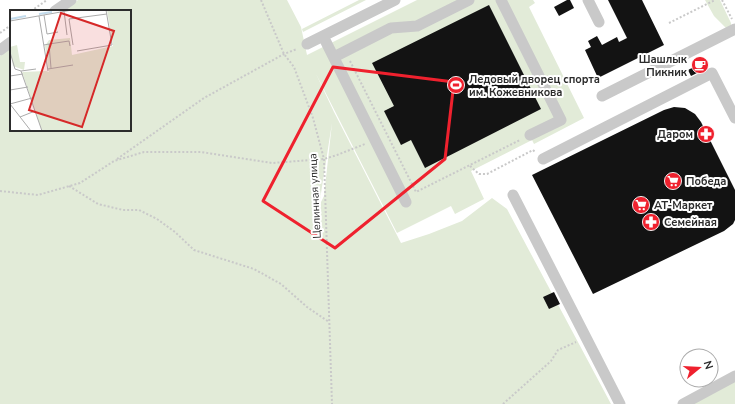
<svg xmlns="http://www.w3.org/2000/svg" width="735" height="404" font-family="'Nunito Sans',sans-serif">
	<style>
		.green { fill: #e2ebd8; fill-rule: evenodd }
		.building { fill: #131313 }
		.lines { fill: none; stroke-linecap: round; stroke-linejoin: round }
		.path { stroke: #c9c9c9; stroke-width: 2; stroke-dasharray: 2 2; stroke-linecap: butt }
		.minor { stroke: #c9c9c9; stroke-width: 11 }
		.marked { fill: none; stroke: #ef212e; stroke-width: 3; stroke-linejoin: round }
		.labels { text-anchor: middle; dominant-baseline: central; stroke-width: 4; stroke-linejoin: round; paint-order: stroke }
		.poi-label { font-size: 11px; font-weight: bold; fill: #2c2c2c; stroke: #fff; text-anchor: start }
		.street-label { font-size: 11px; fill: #2c2c2c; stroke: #fff }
		.inset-river { fill: none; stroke: #c2dbec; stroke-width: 2 }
		.inset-road { fill: none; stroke: #ababab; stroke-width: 1 }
		.view { fill: #d62828; fill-opacity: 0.15; stroke: #d62828; stroke-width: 2 }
		.inset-edge { fill: none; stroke: #2c2c2c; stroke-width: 2 }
	</style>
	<rect width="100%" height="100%" fill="#fff"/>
	<path class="green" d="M78,0H287L301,27L307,55L417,0H533L535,3L529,7L584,118L534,144L532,140L471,171L484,199L455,214L451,206L397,233L316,74L334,112L401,243L429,234L462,221L492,198L507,209L611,404H0V56L11,48V130H130V11H63ZM332,123L324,196L319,206Z
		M359,0H366L303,32L302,29Z
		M705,0H720L731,23V26L727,29L714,16Z
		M735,381V404H691Z"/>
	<path class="building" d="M567,0H570L574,8L559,16L554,7Z
		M608,0H642L664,45L598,78L585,50L591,47L588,41L597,36L602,45L617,37L619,42L627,38Z
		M489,5L541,109L425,168L411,140L401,145L384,111L394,106L372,63Z
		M704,62L707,68L691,76L688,70Z
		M674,107L685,108L695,114L701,122L735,190V220L733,224L724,231L593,294L532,175L664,110Z
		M554,292L560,304L549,309L543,297Z"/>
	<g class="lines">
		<path class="path" d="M261,0L284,54L294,67L313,118L324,159L332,404
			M722,0L732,19
			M31,11L47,0
			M669,23L715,0
			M0,33L11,25
			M350,61L416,192L520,140
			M117,159L204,98L284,54L297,49
			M470,166L479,174H487L533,150L535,152
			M69,186L98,204L123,210H139L157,219L175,232L194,250L254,269L281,284L307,307L329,322
			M0,191L38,195L80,183L114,161L144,152H201L272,163L324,159L337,155L365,144
			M503,404L551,361L558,350L576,342"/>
		<path class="minor" d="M501,0L561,120L530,135
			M588,0L599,22
			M55,11L71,0
			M323,36L406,202
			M307,44L395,0
			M0,50L11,42
			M334,57L391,28L417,26L469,0
			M602,96L735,29
			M543,159L712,73L735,118
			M513,195L620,404
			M683,404L735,376"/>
	</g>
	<path class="marked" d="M333,67L454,82L445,159L335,248L263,201Z"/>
	<defs>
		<g id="cafe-disc" transform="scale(0.9)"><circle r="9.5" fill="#ef212e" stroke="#fff"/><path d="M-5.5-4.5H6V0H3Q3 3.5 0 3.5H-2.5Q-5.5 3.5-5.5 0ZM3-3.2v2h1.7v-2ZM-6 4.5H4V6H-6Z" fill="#fff"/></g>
		<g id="stadium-disc" transform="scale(0.9)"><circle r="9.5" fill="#ef212e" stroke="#fff"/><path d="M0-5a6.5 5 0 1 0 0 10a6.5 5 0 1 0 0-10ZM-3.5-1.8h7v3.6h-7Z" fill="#fff"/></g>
		<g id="pharmacy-disc" transform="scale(0.9)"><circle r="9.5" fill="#ef212e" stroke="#fff"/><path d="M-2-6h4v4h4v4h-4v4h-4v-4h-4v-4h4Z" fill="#fff"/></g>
		<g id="supermarket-disc" transform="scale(0.9)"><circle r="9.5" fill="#ef212e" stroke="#fff"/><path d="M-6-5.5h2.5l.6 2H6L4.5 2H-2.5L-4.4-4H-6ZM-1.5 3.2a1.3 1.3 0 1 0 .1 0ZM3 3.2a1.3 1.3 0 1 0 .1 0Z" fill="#fff"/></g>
	</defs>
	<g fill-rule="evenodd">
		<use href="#cafe-disc" x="700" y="65"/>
		<use href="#stadium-disc" x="456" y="85"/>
		<use href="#pharmacy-disc" x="706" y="134"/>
		<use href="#supermarket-disc" x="673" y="181"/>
		<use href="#supermarket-disc" x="641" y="205"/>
		<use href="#pharmacy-disc" x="651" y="222"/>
	</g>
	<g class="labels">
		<g class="poi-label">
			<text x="687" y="59" text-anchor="end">Шашлык<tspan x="687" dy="13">Пикник</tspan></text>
			<text x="469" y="79">Ледовый дворец спорта<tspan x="469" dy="13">им. Кожевникова</tspan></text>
			<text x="693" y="134" text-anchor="end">Даром</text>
			<text x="686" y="181">Победа</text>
			<text x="654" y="205">АТ-Маркет</text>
			<text x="664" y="222">Семейная</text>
		</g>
		<g class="street-label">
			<text transform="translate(315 196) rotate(-93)">Целинная улица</text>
		</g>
	</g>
	<g transform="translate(10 10)">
		<rect width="121" height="121" fill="#fff"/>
		<path d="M97,0H121V121H32L12,62L36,61L28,12L36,61L39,62L35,36L39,30L60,28L62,45L103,36ZM7,35L10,52H15L14,60L3,56L0,37Z" fill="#e2ebd8"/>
		<path class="inset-river" d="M29,4L42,2M0,9L16,6"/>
		<path class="inset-road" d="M54,1L57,25M34,5L37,24L48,22M29,6L38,61M0,11L62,0M39,34L59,31L60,36M34,35L39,34L41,58M63,35L59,9L97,4M67,41L102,35L96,0M0,42L5,59L11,61L26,59M38,59L63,55M11,61L32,121M0,66L13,64M0,80L18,77M0,94L22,88M0,94L21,121M10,107L25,101"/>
		<path class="view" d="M51,3L104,21L72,117L19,100Z"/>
		<rect width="121" height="121" class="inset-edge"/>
	</g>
	<g transform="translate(699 368) rotate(72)"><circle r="19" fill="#ffffff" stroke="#ababab"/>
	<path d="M0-3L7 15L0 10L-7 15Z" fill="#ef212e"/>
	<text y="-6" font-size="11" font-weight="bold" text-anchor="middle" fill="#2c2c2c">N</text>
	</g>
</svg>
